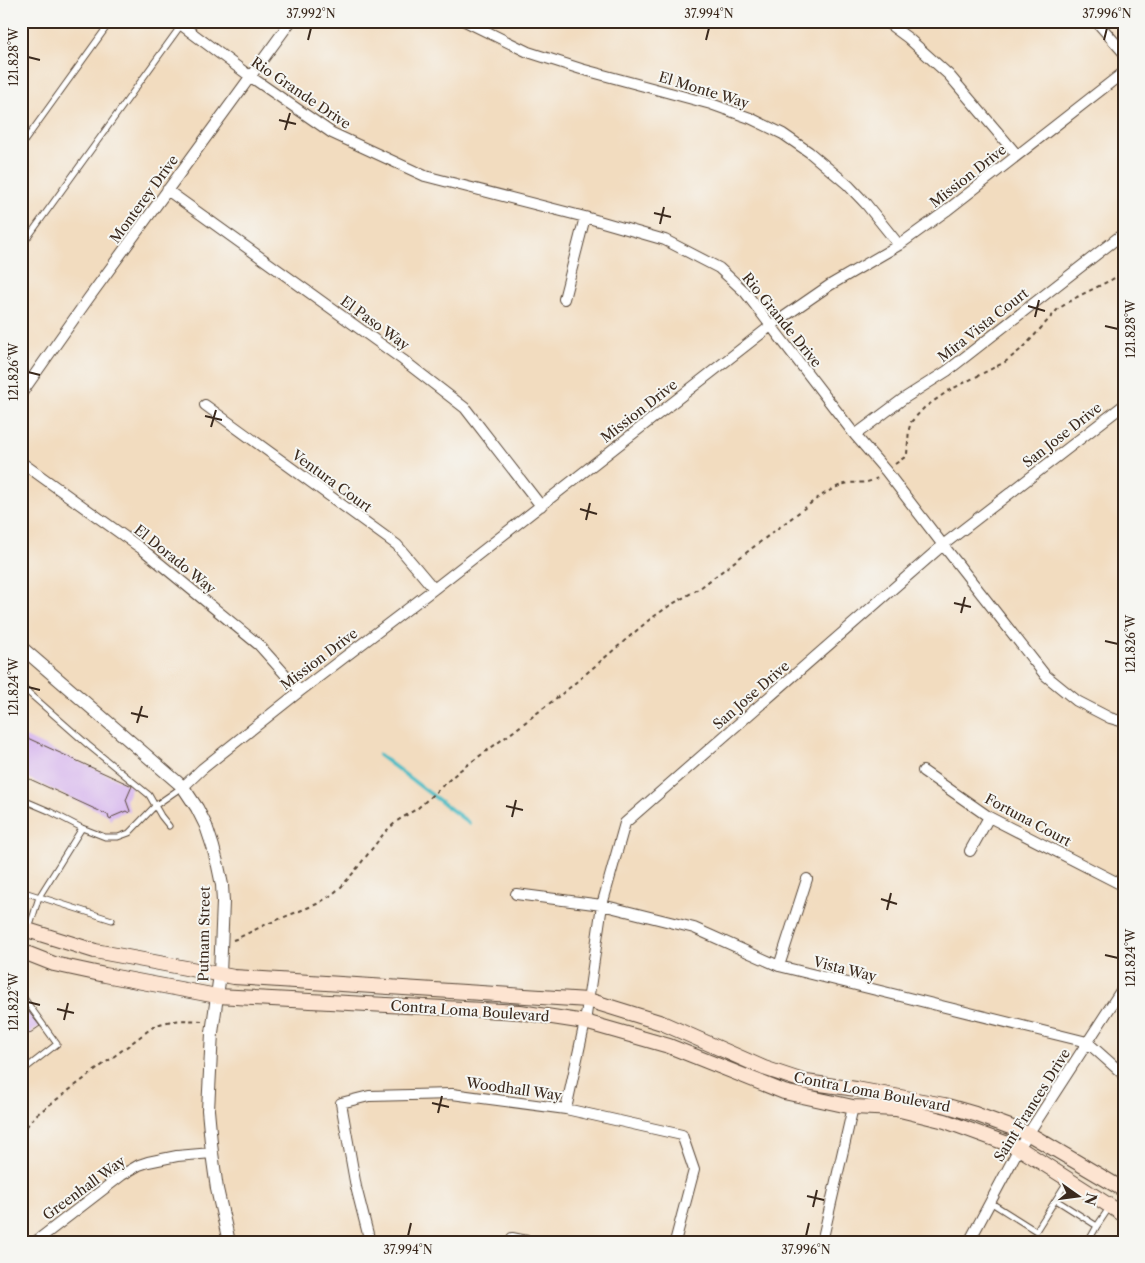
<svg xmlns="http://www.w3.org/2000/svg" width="1145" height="1263" font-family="'Libre Caslon Text',serif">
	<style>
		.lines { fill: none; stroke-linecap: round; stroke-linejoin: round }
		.stream { stroke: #4ebcc4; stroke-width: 4 }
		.building { fill: #d3aeed }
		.service-casing { stroke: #564536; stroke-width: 7 }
		.minor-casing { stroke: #564536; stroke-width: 12 }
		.tertiary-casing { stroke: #564536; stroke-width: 14 }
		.secondary-casing { stroke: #564536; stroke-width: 16 }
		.path { stroke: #564536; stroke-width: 2; stroke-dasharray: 4 4; stroke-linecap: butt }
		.service { stroke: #fff; stroke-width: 5 }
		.minor { stroke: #fff; stroke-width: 10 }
		.tertiary { stroke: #fff; stroke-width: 12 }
		.secondary { stroke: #fde4d1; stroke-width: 14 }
		.ticks { fill: none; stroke: #3b2a1e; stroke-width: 2 }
		.labels { text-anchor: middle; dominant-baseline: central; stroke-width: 4; stroke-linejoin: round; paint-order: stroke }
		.street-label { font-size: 14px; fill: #3b2a1e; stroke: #f6f6f2 }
		.neatline { fill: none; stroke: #3b2a1e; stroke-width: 2 }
		.ticks-label { font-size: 12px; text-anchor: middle; fill: #3b2a1e }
	</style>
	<rect width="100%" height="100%" fill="#f6f6f2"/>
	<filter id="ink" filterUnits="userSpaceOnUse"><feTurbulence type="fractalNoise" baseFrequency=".02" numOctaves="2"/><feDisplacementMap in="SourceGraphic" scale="10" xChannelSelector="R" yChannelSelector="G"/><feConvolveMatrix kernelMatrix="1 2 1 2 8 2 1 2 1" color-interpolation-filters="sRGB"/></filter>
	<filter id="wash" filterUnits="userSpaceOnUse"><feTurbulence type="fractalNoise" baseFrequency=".0096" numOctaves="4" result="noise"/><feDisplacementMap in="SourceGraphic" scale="20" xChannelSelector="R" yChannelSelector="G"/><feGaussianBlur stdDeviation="1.12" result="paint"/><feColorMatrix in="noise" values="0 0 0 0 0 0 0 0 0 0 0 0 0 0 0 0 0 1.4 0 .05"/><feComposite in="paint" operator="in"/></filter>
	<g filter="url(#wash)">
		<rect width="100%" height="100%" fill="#f2dcbf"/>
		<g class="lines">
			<path class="stream" d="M379,755L469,823"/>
		</g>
		<g id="blocks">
			<path class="building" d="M21,735L132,786L126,800L130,811L129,813L126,811L112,817L111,820L109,819L108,815L21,775Z
				M21,1002L40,1026L23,1038L25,1041L21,1044Z"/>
		</g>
	</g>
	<g filter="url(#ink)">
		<use href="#blocks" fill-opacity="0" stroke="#564536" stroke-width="1"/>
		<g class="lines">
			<g class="service-casing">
				<path id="service" d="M21,146L111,21
					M21,247L182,24
					M21,686L88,745L149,795L161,816L169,826
					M21,799L49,811L82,828L105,837H118L129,833L156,805L182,787
					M21,891L112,920
					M29,929L39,897L82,828
					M21,970L27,954
					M21,994L57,1044L21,1072
					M1056,1200L1097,1226L1088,1242
					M990,1202L1036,1231L1068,1180
					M1097,1226L1109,1208"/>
			</g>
			<g class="minor-casing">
				<path id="minor" d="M176,21L251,77L332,133L425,176L585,217L665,240L719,268L745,292L855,435L886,471L943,545L1045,675L1077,701L1110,718L1124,722
					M465,21L528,52L581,69L711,104L750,118L783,134L809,152L848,185L866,204L899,245
					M885,21L908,38L949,75L1017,155
					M1096,21L1124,53
					M167,190L403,360L465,408L541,506
					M564,299L585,217
					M21,394L88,299L291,21
					M205,405L397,545L434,589
					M855,435L903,399L947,371L1124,233
					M21,462L142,549L259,645L300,691
					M923,771L989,817L1124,886
					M183,787L202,769L300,691L434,589L772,325L830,285L899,245L946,211L1124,72
					M970,851L989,817
					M516,894L602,905L694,928L779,966L1087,1042L1124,1075
					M779,966L807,879
					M566,1109L585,1022L602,905L625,823L943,545L1124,405
					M512,1238L532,1242
					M35,1242L122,1175L139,1165L148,1162L177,1156L212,1153
					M370,1242L356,1187L341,1103L369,1096L452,1094L566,1109L682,1135L694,1170L675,1242
					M822,1242L853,1107
					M969,1242L1019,1148L1124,986"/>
			</g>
			<g class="tertiary-casing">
				<path id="tertiary" d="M21,647L183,787L197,808L206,826L213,847L218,866L222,885L223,902L220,974L212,1033L208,1110L212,1153L217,1189L229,1242"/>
			</g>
			<g class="secondary-casing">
				<path id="secondary" d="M21,928L95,951L234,977L588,1000L662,1023L764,1068L806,1082L856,1089L944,1105L975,1114L1029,1134L1124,1190
					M21,951L54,964L105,975L217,996L520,1012L585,1022L669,1046L784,1092L853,1107L896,1109L945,1121L1019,1148L1124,1215"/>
			</g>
			<path class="path" d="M895,464L905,457L907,454L909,429L911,422L924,408L948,391L1005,362L1024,347L1058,309L1077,297L1111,280L1124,272
				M233,940L236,939L267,924L317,904L330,896L341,887L354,872L385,832L397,821L418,808L459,771L514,731L568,689L649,620L669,606L700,588L819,497C829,491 838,485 849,483C859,482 868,484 877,478
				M21,1133L36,1115L153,1027C169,1019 185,1020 202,1021"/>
			<use href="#service" class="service"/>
			<use href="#minor" class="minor"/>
			<use href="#tertiary" class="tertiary"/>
			<use href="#secondary" class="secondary"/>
		</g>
	</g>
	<path class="ticks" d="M308,40L311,28M706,40L709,28M1104,40L1107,28M28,57L40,60M279,120L296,124M285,130L290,113M654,213L671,217M660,224L664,207M1028,306L1045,311M1035,317L1039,300M1105,326L1118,329M28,372L40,375M205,416L222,420M211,427L216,410M580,509L597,514M586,520L590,503M954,603L971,607M961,613L965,597M1105,641L1118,644M28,687L40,690M131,713L148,717M137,723L142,706M506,806L523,810M512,817L516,800M881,899L897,904M887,910L891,893M1105,955L1118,958M28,1002L40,1005M57,1009L74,1013M64,1020L68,1003M432,1103L449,1107M438,1113L442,1096M807,1196L824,1200M813,1207L817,1190M408,1236L411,1223M806,1236L809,1223"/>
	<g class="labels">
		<g class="street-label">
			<text transform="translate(704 90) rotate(17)">El Monte Way</text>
			<text transform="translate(301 93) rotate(34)">Rio Grande Drive</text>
			<text transform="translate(968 176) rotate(-38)">Mission Drive</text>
			<text transform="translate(144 199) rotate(-54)">Monterey Drive</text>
			<text transform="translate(782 320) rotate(51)">Rio Grande Drive</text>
			<text transform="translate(375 323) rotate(36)">El Paso Way</text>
			<text transform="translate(983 325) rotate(-38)">Mira Vista Court</text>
			<text transform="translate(639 411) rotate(-38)">Mission Drive</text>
			<text transform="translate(1062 435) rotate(-38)">San Jose Drive</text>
			<text transform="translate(332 481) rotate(36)">Ventura Court</text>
			<text transform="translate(175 559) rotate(39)">El Dorado Way</text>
			<text transform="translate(319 659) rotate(-37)">Mission Drive</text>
			<text transform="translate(751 695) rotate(-41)">San Jose Drive</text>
			<text transform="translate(1028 820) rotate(28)">Fortuna Court</text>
			<text transform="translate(204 934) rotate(-89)">Putnam Street</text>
			<text transform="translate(845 969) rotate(14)">Vista Way</text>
			<text transform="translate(470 1011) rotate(4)">Contra Loma Boulevard</text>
			<text transform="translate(514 1089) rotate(8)">Woodhall Way</text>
			<text transform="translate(872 1092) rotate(11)">Contra Loma Boulevard</text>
			<text transform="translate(1032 1105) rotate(-58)">Saint Frances Drive</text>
			<text transform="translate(84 1188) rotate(-36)">Greenhall Way</text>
		</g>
	</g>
	<rect width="1145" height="1263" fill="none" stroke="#f6f6f2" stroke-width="55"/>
	<g transform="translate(1078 1196) rotate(104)" stroke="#f6f6f2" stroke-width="4" paint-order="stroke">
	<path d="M0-4L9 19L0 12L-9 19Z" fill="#3b2a1e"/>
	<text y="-8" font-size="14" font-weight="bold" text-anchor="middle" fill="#3b2a1e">N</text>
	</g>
	<rect x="28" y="28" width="1090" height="1208" class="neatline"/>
	<g class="ticks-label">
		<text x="311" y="18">37.992°N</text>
		<text x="709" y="18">37.994°N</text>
		<text x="1107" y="18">37.996°N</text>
		<text transform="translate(14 57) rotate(-90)" y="4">121.828°W</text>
		<text transform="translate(1131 329) rotate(-90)" y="4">121.828°W</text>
		<text transform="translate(14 372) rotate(-90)" y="4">121.826°W</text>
		<text transform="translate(1131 644) rotate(-90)" y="4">121.826°W</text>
		<text transform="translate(14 687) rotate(-90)" y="4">121.824°W</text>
		<text transform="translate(1131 958) rotate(-90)" y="4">121.824°W</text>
		<text transform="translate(14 1002) rotate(-90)" y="4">121.822°W</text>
		<text x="408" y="1254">37.994°N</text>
		<text x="806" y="1254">37.996°N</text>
	</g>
</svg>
